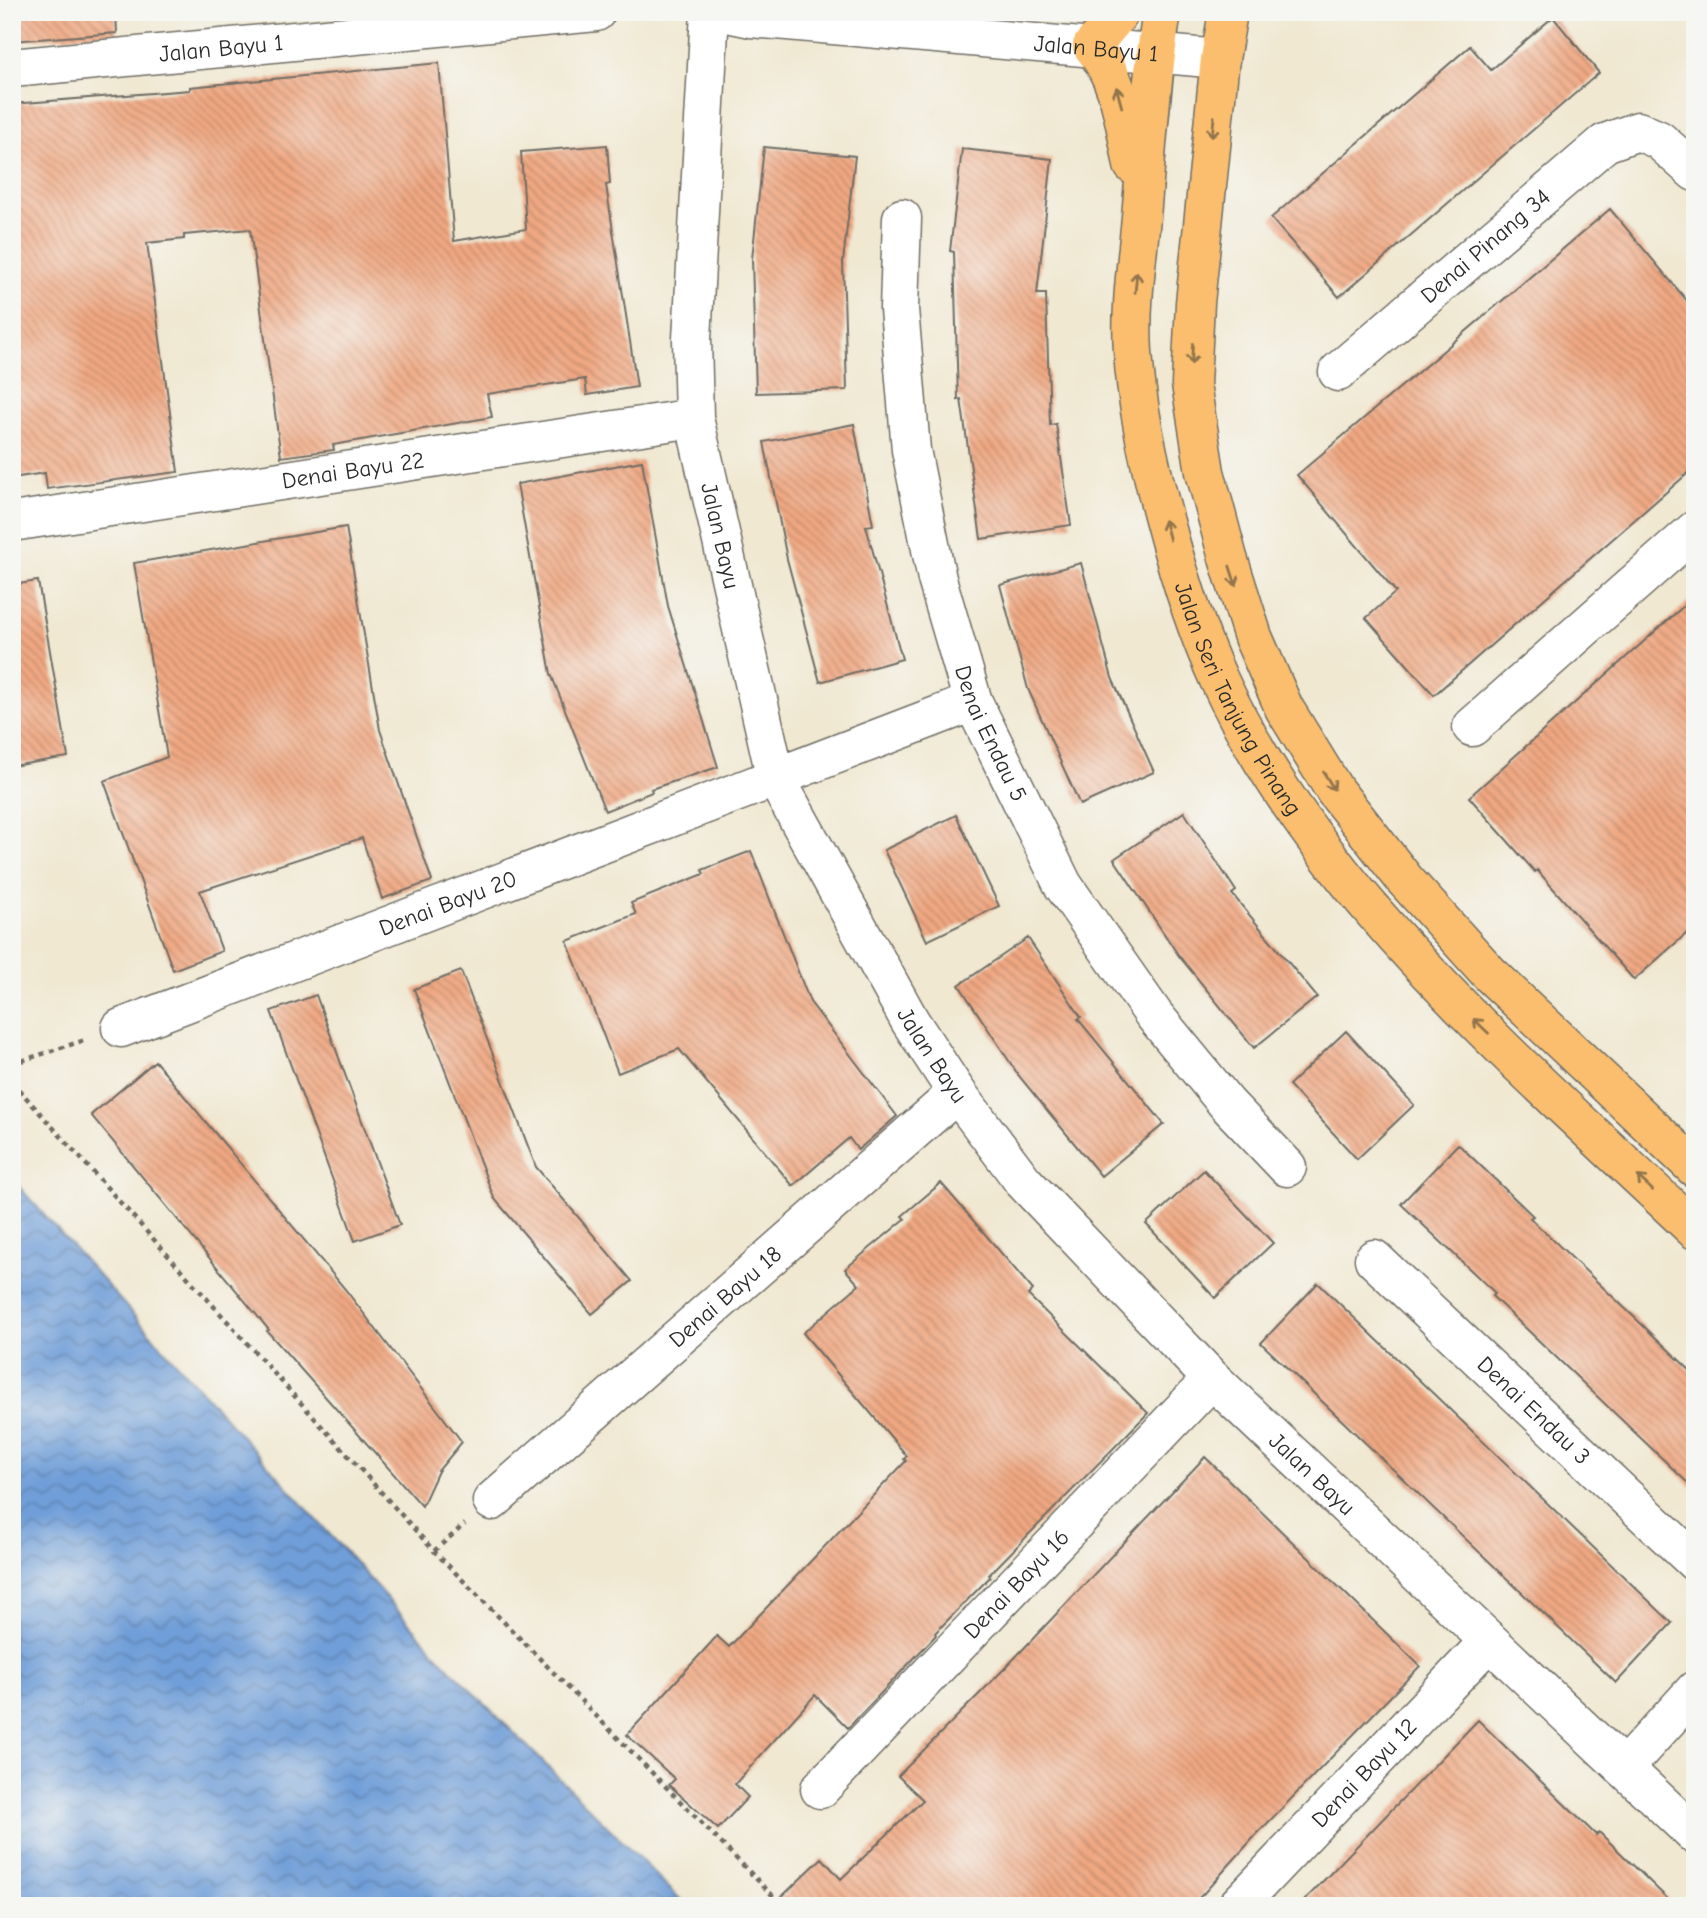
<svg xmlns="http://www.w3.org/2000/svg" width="1707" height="1918" font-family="'Comic Neue',sans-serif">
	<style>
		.water { fill: url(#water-waves); stroke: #4e6482; stroke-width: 2 }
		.building { fill: url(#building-back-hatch) }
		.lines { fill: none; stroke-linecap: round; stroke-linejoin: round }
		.minor-casing { stroke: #706d65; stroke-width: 41 }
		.major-casing { stroke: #706d65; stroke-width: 41 }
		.path { stroke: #706d65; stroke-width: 4.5; stroke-dasharray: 5 5; stroke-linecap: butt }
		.minor { stroke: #fff; stroke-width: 38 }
		.major { stroke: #fabe6e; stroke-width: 38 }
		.oneway { stroke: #92744c }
		.labels { text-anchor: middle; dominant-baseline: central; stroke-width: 5; stroke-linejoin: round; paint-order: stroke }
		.street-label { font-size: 23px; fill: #2b2b2b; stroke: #f6f6f2 }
	</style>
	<defs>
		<pattern id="water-waves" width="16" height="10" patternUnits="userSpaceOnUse" patternTransform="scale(1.75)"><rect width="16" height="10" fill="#709ed8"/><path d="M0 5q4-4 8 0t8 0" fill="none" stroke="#5c81af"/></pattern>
		<pattern id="building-back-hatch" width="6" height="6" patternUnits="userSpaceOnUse" patternTransform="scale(1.75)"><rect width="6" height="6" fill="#f0a882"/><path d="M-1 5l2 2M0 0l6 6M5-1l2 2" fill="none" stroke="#c3896b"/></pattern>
	</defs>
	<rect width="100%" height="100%" fill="#f6f6f2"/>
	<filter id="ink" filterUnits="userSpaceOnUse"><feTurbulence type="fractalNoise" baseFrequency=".0143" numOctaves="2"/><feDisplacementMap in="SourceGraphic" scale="14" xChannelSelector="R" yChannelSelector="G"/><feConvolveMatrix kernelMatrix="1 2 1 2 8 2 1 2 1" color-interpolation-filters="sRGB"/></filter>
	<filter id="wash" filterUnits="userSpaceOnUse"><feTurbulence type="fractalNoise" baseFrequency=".00686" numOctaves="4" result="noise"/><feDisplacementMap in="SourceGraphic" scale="28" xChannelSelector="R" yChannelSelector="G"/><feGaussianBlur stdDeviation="1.57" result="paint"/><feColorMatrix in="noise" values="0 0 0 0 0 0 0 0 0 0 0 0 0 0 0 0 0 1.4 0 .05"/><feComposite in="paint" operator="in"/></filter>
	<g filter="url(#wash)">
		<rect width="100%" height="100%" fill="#f0e8d1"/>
		<path class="water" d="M12,1179L451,1670L687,1906H12Z"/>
		<g id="blocks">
			<path class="building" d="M12,12H116L117,33L12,41Z
				M1553,17L1599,73L1339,297L1271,218L1470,46L1491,70Z
				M439,63L454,241L526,229L521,152L607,145L610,184L606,185L637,387L587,395L585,379L487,394L492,417L333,445L334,450L281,457L250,229L184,235V239L147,243L178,472L47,489L45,473L12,478V104L190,90V87Z
				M764,147L855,156L843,262L847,390L756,393L752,259Z
				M962,149L1052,159L1037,294H1046L1050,425L1056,424L1071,525L981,539L961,399L958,400L954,252L950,251Z
				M1610,209L1695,310V467L1434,695L1366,618L1396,592L1297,475Z
				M854,424L873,525L866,526L902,659L820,682L787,559L764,442Z
				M642,461L668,606L718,767L651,789L652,792L605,811L551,674L517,484Z
				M346,527L380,730L432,881L382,899L362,838L200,891L222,951L173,970L104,781L167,757L134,563Z
				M1081,563L1112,678L1154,772L1080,805L1028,689L1000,585Z
				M38,581L68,757L12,766V585Z
				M1695,596V926L1634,980L1537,870L1535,872L1469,797Z
				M1184,812L1236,891L1232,894L1317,997L1254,1048L1179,956L1114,859Z
				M956,815L999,906L927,941L884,850Z
				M751,851L810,1002L897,1116L858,1150L849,1138L793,1186L679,1049L618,1073L567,941L636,914L631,903L704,874L702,870Z
				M1028,938L1081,1017L1078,1019L1164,1124L1101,1176L1019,1076L959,985Z
				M461,971L536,1167L632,1281L592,1314L494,1198L414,989Z
				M316,995L400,1225L355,1241L271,1011Z
				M1346,1031L1414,1105L1357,1159L1289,1085Z
				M155,1061L345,1289L462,1442L438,1471L422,1506L267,1331L269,1330L91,1115Z
				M1458,1144L1533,1216L1530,1218L1695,1375V1490L1492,1296L1495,1293L1401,1204Z
				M1204,1170L1273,1243L1215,1298L1146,1224Z
				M941,1183L1033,1290L1028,1295L1148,1413L989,1575L990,1577L935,1633L936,1635L848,1728L815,1695L735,1784L748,1797L718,1829L669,1785L675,1779L627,1735L717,1636L729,1647L906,1461L904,1459L907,1456L803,1333L859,1285L845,1269L905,1219L902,1216Z
				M1318,1283L1672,1623L1616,1683L1261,1343Z
				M1205,1457L1420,1666L1256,1835L1204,1893L1191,1906H772L822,1858L841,1879L923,1800L898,1776L1009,1664Z
				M1478,1720L1596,1835L1599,1832L1675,1906H1299Z"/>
		</g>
	</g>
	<g filter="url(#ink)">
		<use href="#blocks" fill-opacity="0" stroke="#706d65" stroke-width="2"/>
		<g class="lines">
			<g class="minor-casing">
				<g id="minor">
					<path id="s1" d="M710,12L692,339L694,418L776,779L910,1021L957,1093L1023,1181L1212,1379L1695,1835"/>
					<path id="s2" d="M722,12L751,18L1220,59"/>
					<path id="s3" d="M12,68L596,12"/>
					<path id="s4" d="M902,218L899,309L911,450L937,579L973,702L1063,885L1154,1015L1227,1104L1287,1167"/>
					<path id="s5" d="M1338,372L1605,143L1638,131L1659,140L1695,172"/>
					<path id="s6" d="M12,522L694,418"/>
					<path d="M1472,727L1695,530"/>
					<path id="s7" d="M121,1028L973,702"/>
					<path id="s8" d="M1374,1259L1695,1562"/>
					<path id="s9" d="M492,1501L957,1093"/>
					<path d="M1624,1768L1695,1690"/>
					<path id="s10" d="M820,1789L1212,1379"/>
					<path id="s11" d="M1237,1906L1489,1641"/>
				</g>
			</g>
			<g class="major-casing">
				<g id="major">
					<path d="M1120,12L1092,46C1121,81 1124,122 1133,165"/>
					<path id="s12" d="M1162,12C1151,80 1147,149 1141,217C1137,261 1130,307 1133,352C1137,411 1150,468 1166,526C1180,579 1196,630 1219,680C1321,898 1524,1067 1695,1230"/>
					<path d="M1228,12L1220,59L1195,303L1191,384L1205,472L1228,558L1253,637L1284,708L1335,791L1405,880L1490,974L1695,1168"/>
				</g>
			</g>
			<path class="path" d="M12,1064L88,1039
				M12,1082L434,1551L783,1906
				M434,1551L465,1524"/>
			<use href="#minor" class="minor"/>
			<use href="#major" class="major"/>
		</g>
		<defs><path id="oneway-shaft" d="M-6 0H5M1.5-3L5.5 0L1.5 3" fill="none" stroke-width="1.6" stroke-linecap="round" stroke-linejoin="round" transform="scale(1.75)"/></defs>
		<g class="oneway">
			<use href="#oneway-shaft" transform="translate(1119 97) rotate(-105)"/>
			<use href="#oneway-shaft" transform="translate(1213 127) rotate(96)"/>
			<use href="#oneway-shaft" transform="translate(1136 282) rotate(-85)"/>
			<use href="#oneway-shaft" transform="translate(1192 354) rotate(93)"/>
			<use href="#oneway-shaft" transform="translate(1167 530) rotate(-105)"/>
			<use href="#oneway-shaft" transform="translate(1233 576) rotate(72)"/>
			<use href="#oneway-shaft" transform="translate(1329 781) rotate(58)"/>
			<use href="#oneway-shaft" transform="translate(1481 1026) rotate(-136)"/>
			<use href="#oneway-shaft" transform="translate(1645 1183) rotate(-136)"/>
		</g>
	</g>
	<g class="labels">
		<g class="street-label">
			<text stroke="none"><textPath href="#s2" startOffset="376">Jalan Bayu 1</textPath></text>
			<text stroke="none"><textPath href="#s3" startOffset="210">Jalan Bayu 1</textPath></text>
			<text stroke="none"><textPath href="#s5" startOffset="194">Denai Pinang 34</textPath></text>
			<text stroke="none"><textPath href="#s6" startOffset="345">Denai Bayu 22</textPath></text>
			<text stroke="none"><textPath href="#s1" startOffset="527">Jalan Bayu</textPath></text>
			<text stroke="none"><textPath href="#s12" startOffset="707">Jalan Seri Tanjung Pinang</textPath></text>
			<text stroke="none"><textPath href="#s4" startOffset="528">Denai Endau 5</textPath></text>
			<text stroke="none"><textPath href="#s7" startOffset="350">Denai Bayu 20</textPath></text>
			<text stroke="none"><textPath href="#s1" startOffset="1094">Jalan Bayu</textPath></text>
			<text stroke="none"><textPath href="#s9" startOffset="310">Denai Bayu 18</textPath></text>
			<text stroke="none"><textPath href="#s8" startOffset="220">Denai Endau 3</textPath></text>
			<text stroke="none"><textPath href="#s1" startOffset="1661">Jalan Bayu</textPath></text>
			<text stroke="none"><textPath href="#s10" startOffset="284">Denai Bayu 16</textPath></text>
			<text stroke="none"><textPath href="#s11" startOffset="184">Denai Bayu 12</textPath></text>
		</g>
	</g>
	<rect width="1707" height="1918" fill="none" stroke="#f6f6f2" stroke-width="42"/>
</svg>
